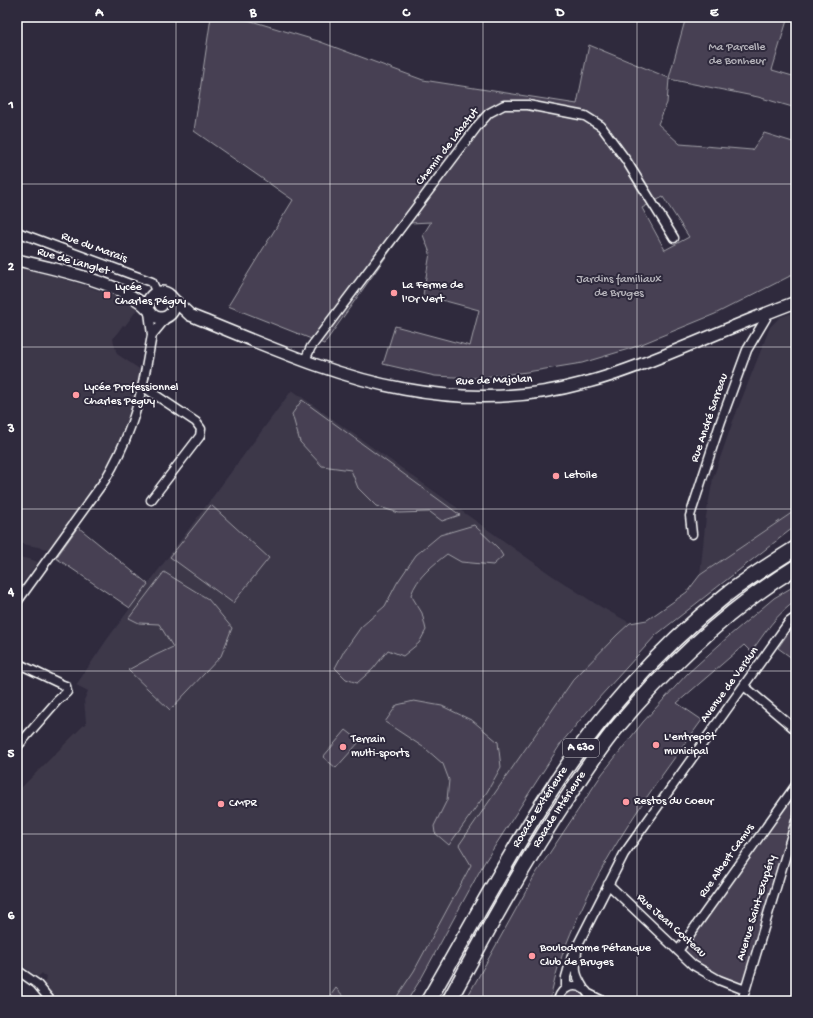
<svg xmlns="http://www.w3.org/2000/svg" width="813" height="1018" font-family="'Gochi Hand',sans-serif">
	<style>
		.built { fill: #3c3749 }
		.green { fill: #464152; stroke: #a2a0a8; fill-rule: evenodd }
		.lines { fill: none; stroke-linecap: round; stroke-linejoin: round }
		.street-casing { stroke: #fff; stroke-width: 11 }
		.secondary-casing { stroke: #fff; stroke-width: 14 }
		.highway-casing { stroke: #fff; stroke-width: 17 }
		.street { stroke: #2f2a3d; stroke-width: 8 }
		.secondary { stroke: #2f2a3d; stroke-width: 11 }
		.highway { stroke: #2f2a3d; stroke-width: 14 }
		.grid { fill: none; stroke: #fff; stroke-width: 1; stroke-opacity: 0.55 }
		.poi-dot { fill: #ff9aa2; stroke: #2f2a3d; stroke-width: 1.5 }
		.labels { text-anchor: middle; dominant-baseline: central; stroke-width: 4; stroke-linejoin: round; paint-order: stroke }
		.shield { fill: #2f2a3d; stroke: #c1bfc5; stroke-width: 1 }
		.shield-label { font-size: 11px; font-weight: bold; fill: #fff }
		.park-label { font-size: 12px; fill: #b5b3ba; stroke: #2f2a3d }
		.street-label { font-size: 12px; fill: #fff; stroke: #2f2a3d }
		.poi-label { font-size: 12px; fill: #fff; stroke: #2f2a3d; text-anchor: start }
		.neatline { fill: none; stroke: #fff; stroke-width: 1.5 }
		.grid-label { font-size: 13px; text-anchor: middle; font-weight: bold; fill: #fff }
	</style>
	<rect width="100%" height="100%" fill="#2f2a3d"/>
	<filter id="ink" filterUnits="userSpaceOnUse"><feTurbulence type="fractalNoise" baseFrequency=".025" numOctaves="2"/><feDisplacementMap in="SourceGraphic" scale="8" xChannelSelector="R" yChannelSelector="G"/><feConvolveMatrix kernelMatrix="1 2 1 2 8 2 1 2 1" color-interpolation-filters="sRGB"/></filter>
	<g filter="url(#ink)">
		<path class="built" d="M17,266L52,275L80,284L133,302L139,307L125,326L123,325L113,339L117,354L141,370L128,420L107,467L85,504L48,549L17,543Z
			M796,312V510L700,575L706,516L713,478L733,421L770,327L780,317Z
			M292,390L550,574L596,604L630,623L573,680L460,845L471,865L414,971L394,1001H57L43,983L47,979L42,973L38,977L17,962V792L86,723L84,700L88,691L76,685L108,638Z
			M17,557L29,559L38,562L17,590Z"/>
		<path class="green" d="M211,17H238L318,41L423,80L577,104L589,45L669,78L686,17H788L772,70L796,77V108L758,97L669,79L667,103L658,124L680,144L752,150L764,133L796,143V273L715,314L632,348L582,363L527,372L474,378L435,376L383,364L395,326L470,346L479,310L423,295L430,253L423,235L431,222L410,223L324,344L228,306L293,200L194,131ZM663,197L689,237L665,250L642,208Z
			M302,400L460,515L442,521L430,512L399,513L376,506L358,488L351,470L322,466L300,442L292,414Z
			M211,505L269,558L233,603L170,557Z
			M796,510V527L789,531L656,635L597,700L562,742L484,863L422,977L407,1001H394L414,971L471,865L459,845L573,680L617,635L630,623L647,620L687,592L700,575Z
			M474,525L498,548L503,556L493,565L461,562L447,554C433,565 417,577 411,595L422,613L426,630L419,643L403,656L388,650L373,669L357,683L346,679L335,668L344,651L361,627L385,606L397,583L416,555L440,535Z
			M78,527L148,584L130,608L56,558Z
			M164,572L208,599L232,628L221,656L170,710L128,670L156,655L173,647L159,624L139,623L129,618Z
			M796,585V601C776,614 765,633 751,652L744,645L677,703L702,720C657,782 612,842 580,912C567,941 555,970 550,1001H465L535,875L602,774L643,722L687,674L729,636L774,598Z
			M796,628V661L778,648L791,629Z
			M414,701L442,706L473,721L498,742L501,767L487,792L449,845L435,833L434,826L447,800L449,780L443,764L426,749L385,722L397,705Z
			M346,730L360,741L336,768L323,757Z
			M796,792V804L744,981L740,984C719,976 701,968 684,952V949Z
			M336,988L348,1001H337L331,995Z
			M572,990C580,990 585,993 587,1001H561L564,994Z"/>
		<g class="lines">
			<g class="street-casing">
				<path id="street" d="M17,232L152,282L157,293
					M149,312L152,335L166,318
					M305,360L311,347L479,124L489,113L504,105H528L585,116L601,126L626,160L674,238
					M142,386L196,422L201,429L200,436L151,500
					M692,534L690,516L721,421L747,350L766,318L764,314
					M17,602L105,480C125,447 139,407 146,368C148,357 150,346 152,335
					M17,663L63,685L66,686L67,692L57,701L17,747
					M744,686L796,730
					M608,884L693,965L719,980L745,990
					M678,951L796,785
					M577,952C575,970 574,973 584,989
					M17,970L37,984L51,1001
					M566,988V977L572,956L624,854L789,622L796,617
					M589,994L603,1001
					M558,1001C562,981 587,981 591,1001
					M742,1001L796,821"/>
			</g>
			<g class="secondary-casing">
				<path id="secondary" d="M17,260C51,268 125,283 148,309
					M148 305a13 13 0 1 1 26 0a13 13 0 1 1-26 0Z
					M172,298L190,315C258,342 331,376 404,389C463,400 526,399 584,383C610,377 635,367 660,357C705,339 750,319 796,302"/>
			</g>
			<g class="highway-casing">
				<g id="highway">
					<path id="s1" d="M428,1001C468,932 505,861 548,795C595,720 657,650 726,595C748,578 772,563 796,548"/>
					<path id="s2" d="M449,1001C487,931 525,861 569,795C585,771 600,747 618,726C669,665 728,609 796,567"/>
				</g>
			</g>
			<use href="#street" class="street"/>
			<use href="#secondary" class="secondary"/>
			<use href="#highway" class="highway"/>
		</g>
	</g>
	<path class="grid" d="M176,17V1001M330,17V1001M483,17V1001M637,17V1001M17,184H796M17,347H796M17,509H796M17,671H796M17,834H796"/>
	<g class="poi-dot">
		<circle cx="394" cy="293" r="4"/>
		<rect x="103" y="291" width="8" height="8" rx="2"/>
		<circle cx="76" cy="395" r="4"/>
		<circle cx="556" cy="476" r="4"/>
		<circle cx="656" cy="745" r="4"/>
		<circle cx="343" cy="747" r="4"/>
		<circle cx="626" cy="802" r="4"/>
		<circle cx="221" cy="804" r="4"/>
		<circle cx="532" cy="956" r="4"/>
	</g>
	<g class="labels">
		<rect class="shield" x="563" y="739" width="36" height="18" rx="3"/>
		<g class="shield-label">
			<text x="581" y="748">A 630</text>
		</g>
		<g class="park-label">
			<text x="737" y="48">Ma Parcelle<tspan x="737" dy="14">de Bonheur</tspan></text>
			<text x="619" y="280">Jardins familiaux<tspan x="619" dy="14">de Bruges</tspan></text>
		</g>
		<g class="street-label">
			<text transform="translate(448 147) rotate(-52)">Chemin de Labatut</text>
			<text transform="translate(94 248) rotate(20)">Rue du Marais</text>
			<text transform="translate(73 262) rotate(16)">Rue de Langlet</text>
			<text transform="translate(494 381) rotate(-2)">Rue de Majolan</text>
			<text transform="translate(710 418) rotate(-71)">Rue André Sarreau</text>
			<text transform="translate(730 685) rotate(-54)">Avenue de Verdun</text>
			<text stroke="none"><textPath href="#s1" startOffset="224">Rocade Extérieure</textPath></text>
			<text stroke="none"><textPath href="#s2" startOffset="221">Rocade Intérieure</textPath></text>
			<text transform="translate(727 861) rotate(-55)">Rue Albert Camus</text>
			<text transform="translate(757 908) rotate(-73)">Avenue Saint-Exupéry</text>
			<text transform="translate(671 926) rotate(42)">Rue Jean Cocteau</text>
		</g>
		<g class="poi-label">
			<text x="402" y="286">La Ferme de<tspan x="402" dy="14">l'Or Vert</tspan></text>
			<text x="115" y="288">Lycée<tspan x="115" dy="14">Charles Péguy</tspan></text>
			<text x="84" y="388">Lycée Professionnel<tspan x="84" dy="14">Charles Peguy</tspan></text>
			<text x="564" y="476">Letoile</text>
			<text x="664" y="738">L'entrepôt<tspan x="664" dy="14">municipal</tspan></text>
			<text x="351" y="740">Terrain<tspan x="351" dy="14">multi-sports</tspan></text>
			<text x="634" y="802">Restos du Coeur</text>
			<text x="229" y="804">CMPR</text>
			<text x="540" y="949">Boulodrome Pétanque<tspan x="540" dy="14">Club de Bruges</tspan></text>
		</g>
	</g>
	<rect width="813" height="1018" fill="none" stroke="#2f2a3d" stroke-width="44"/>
	<rect x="22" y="22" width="769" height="974" class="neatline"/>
	<g class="grid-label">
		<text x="99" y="16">A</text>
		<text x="253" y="16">B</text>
		<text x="406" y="16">C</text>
		<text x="560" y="16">D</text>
		<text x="714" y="16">E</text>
		<text x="11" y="108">1</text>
		<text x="11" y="270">2</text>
		<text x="11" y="432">3</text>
		<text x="11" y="595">4</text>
		<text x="11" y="757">5</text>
		<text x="11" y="919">6</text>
	</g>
</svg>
